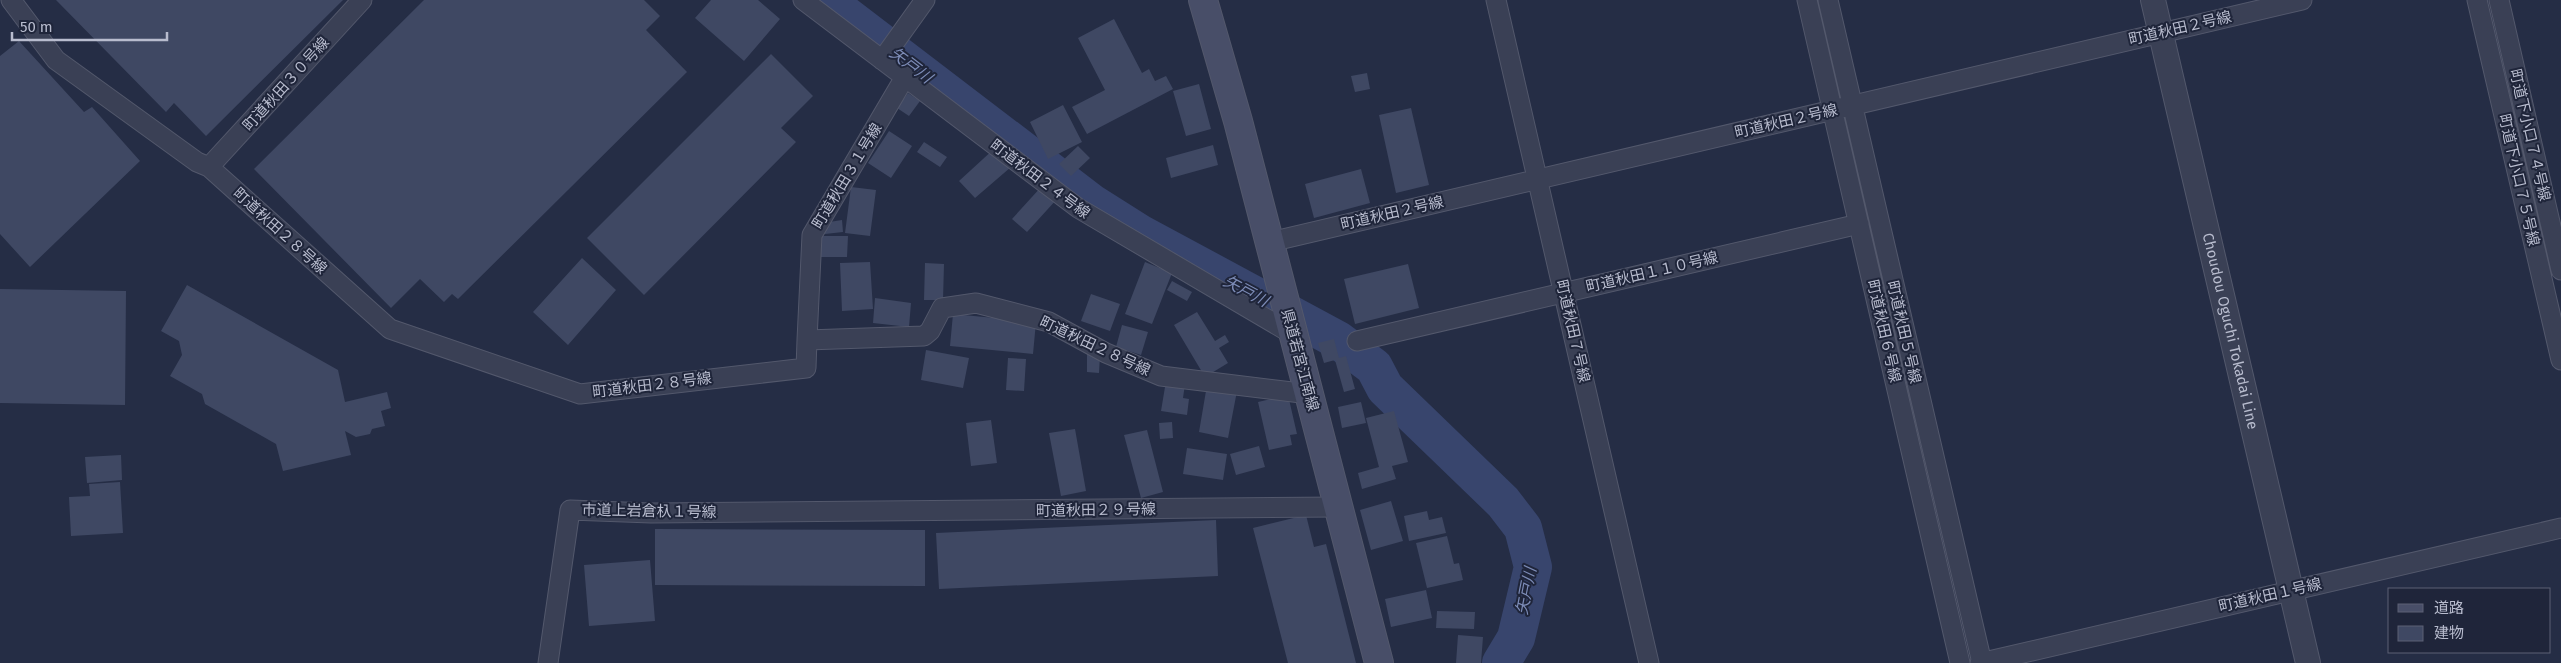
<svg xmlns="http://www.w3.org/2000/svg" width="2561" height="663" font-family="'Fira Sans','Noto Sans JP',sans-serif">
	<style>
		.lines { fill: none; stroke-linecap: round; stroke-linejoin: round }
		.river { stroke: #38456d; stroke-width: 38 }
		.building { fill: #3f4863 }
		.minor-casing { stroke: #53586c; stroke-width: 21 }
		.tertiary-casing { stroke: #53586c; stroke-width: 26 }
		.secondary-casing { stroke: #53586c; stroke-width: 30 }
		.minor { stroke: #3a4055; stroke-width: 19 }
		.tertiary { stroke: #3a4055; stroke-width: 24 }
		.secondary { stroke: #484e68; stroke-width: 28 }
		.labels { text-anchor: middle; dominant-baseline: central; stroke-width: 4; stroke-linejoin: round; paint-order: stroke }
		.street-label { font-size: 15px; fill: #b8bcce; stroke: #1f253a }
		.water-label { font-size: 16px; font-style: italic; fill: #7d8cb7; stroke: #1f253a }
	</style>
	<rect width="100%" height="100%" fill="#252d45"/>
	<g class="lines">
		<path class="river" d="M826,0L1092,203L1141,234L1338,340L1374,367L1385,388L1503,502L1523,528L1533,567L1516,638L1501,663"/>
	</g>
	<path class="building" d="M56,0H343L206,136L174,103L166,112Z
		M424,0H644L660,16L646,30L687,72L458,299L452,294L444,302L420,279L391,308L254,169Z
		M711,0H758L780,19L744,61L695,18Z
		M1114,19L1142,73L1149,69L1155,81L1166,76L1173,89L1087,134L1072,107L1105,90L1078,38Z
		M19,41L84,112L92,107L140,161L30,267L0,234V56Z
		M771,54L813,96L781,128L796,142L644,295L587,238Z
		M1367,73L1370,89L1355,92L1351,76Z
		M1199,84L1211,129L1186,136L1173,91Z
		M908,93L920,101L909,116L897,108Z
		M1063,105L1082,142L1048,159L1030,122Z
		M1411,108L1429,185L1396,193L1379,115Z
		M889,131L912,146L891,178L868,163Z
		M924,142L947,157L940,167L917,152Z
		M1213,145L1218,165L1171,178L1166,158Z
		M1078,146L1090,158L1071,176L1059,164Z
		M995,148L1011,167L975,198L959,181Z
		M1361,169L1370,203L1314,218L1305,184Z
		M1042,186L1057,199L1027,232L1012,219Z
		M851,187L876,190L870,236L845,233Z
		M842,220L843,232L825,234L823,223Z
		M820,236H848L847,257H820Z
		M582,258L616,290L568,345L533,312Z
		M870,262L873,309L842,311L840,263Z
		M1145,262L1172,273L1152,324L1125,314Z
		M925,263L944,264L943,300H924Z
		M1408,264L1419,308L1355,324L1344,279Z
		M1172,281L1192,292L1187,301L1167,290Z
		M187,285L338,370L345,402L387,392L391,408L381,411L385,426L372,429L370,434L356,437L345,431L351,455L283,471L276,444L205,404L202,394L170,376L182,355L179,341L161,331Z
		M0,289L126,291L125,405L0,403Z
		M1091,294L1120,304L1110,331L1081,321Z
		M875,298L911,303L909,327L873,323Z
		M1197,312L1215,341L1225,335L1229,342L1219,348L1228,363L1205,377L1174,325Z
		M953,314L1036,322L1033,354L950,346Z
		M1122,325L1148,332L1141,355L1116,347Z
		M1334,339L1339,358L1346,356L1355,389L1344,392L1335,360L1324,363L1318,343Z
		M926,350L969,358L963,388L921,380Z
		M1087,354L1100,355L1099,373L1087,372Z
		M1008,358L1026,359L1024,391L1006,390Z
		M1166,381L1185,384L1183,398L1189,399L1187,415L1161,411Z
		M1207,385L1237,391L1228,438L1199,432Z
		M1288,395L1297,434L1290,435L1292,445L1269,450L1258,402Z
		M1361,402L1366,423L1342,428L1338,407Z
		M1394,411L1408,462L1392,466L1396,479L1362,489L1358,473L1379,467L1366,418Z
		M991,420L997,463L971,466L966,423Z
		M1172,422L1173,438L1160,439L1159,423Z
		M1075,429L1086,491L1061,496L1049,433Z
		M1147,430L1163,492L1141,498L1124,435Z
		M1259,446L1265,467L1236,475L1230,454Z
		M1187,448L1227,454L1223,480L1183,474Z
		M121,455L122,480L87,483L85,457Z
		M120,482L123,533L71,536L69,497L90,496L89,484Z
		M1391,501L1403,541L1371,550L1360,510Z
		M1427,511L1429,520L1442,517L1446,533L1409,541L1404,516Z
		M1306,515L1314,547L1326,544L1356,663H1288L1253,528Z
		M1216,520L1218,576L939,589L936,533Z
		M655,529L925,530V586L655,585Z
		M1447,536L1454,564L1459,563L1463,580L1427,588L1416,543Z
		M650,560L655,621L589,626L584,565Z
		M1426,590L1432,618L1391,627L1385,599Z
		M1437,611L1475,612L1474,629L1436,628Z
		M1458,635L1483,637L1481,663H1456Z"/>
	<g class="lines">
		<g class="minor-casing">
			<path id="minor" d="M11,0L56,60L197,162L209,167L390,329L580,394L806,368L807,340L924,336L930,331L942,308L976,303L1049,322L1106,353L1161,376L1309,394
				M803,0L1078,208L1294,335
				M1496,0L1649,663
				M1807,0L1960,663
				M1828,0L1982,663
				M2477,0L2561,360
				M2499,0L2561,270
				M882,60L925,0
				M209,167L362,0
				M1270,242L2302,0
				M807,340L812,235L905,77
				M1357,341L1859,224
				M548,663L570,510L651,513L1339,507
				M1980,663L2561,528"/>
		</g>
		<g class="tertiary-casing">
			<g id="tertiary">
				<path id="s1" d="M2153,0L2308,663"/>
			</g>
		</g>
		<g class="secondary-casing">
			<path id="secondary" d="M1203,0L1238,121L1379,663"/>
		</g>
		<use href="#minor" class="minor"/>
		<use href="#tertiary" class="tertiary"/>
		<use href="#secondary" class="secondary"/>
	</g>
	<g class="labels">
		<g class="street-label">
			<text transform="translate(2180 28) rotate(-13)">町道秋田２号線</text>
			<text transform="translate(286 84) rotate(-48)">町道秋田３０号線</text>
			<text transform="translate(1786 121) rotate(-13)">町道秋田２号線</text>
			<text transform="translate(2530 135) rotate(77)">町道下小口７４号線</text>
			<text transform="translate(847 176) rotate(-59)">町道秋田３１号線</text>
			<text transform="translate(1040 179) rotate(37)">町道秋田２４号線</text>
			<text transform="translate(2519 180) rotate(77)">町道下小口７５号線</text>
			<text transform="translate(1392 213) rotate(-13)">町道秋田２号線</text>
			<text transform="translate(280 231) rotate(42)">町道秋田２８号線</text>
			<text transform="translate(1652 272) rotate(-13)">町道秋田１１０号線</text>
			<text transform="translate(1573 331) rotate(77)">町道秋田７号線</text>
			<text transform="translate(1884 331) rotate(77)">町道秋田６号線</text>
			<text stroke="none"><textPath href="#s1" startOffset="340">Choudou Oguchi Tokadai Line</textPath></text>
			<text transform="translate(1904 332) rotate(77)">町道秋田５号線</text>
			<text transform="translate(1095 346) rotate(25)">町道秋田２８号線</text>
			<text transform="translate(1300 360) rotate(75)">県道若宮江南線</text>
			<text transform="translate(652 385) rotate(-7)">町道秋田２８号線</text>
			<text transform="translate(1096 510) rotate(-1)">町道秋田２９号線</text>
			<text transform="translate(649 511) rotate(1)">市道上岩倉杁１号線</text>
			<text transform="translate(2270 595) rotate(-13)">町道秋田１号線</text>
		</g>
		<g class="water-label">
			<text transform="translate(911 65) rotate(37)">矢戸川</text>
			<text transform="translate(1246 291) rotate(28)">矢戸川</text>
			<text transform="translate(1526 591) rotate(-79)">矢戸川</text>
		</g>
	</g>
	<rect x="2388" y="588" width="162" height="65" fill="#1f253a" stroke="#5c6175"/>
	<rect x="2398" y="604" width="25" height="8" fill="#484e68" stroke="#5c6175"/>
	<text x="2434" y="613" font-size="15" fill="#b8bcce">道路</text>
	<rect x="2398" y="626" width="25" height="15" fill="#3f4863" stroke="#5c6175"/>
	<text x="2434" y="638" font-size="15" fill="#b8bcce">建物</text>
	<path d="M12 32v8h155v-8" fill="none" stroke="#b8bcce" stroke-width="2.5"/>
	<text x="20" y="32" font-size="15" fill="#b8bcce" stroke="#1f253a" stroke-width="4" paint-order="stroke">50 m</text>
</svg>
